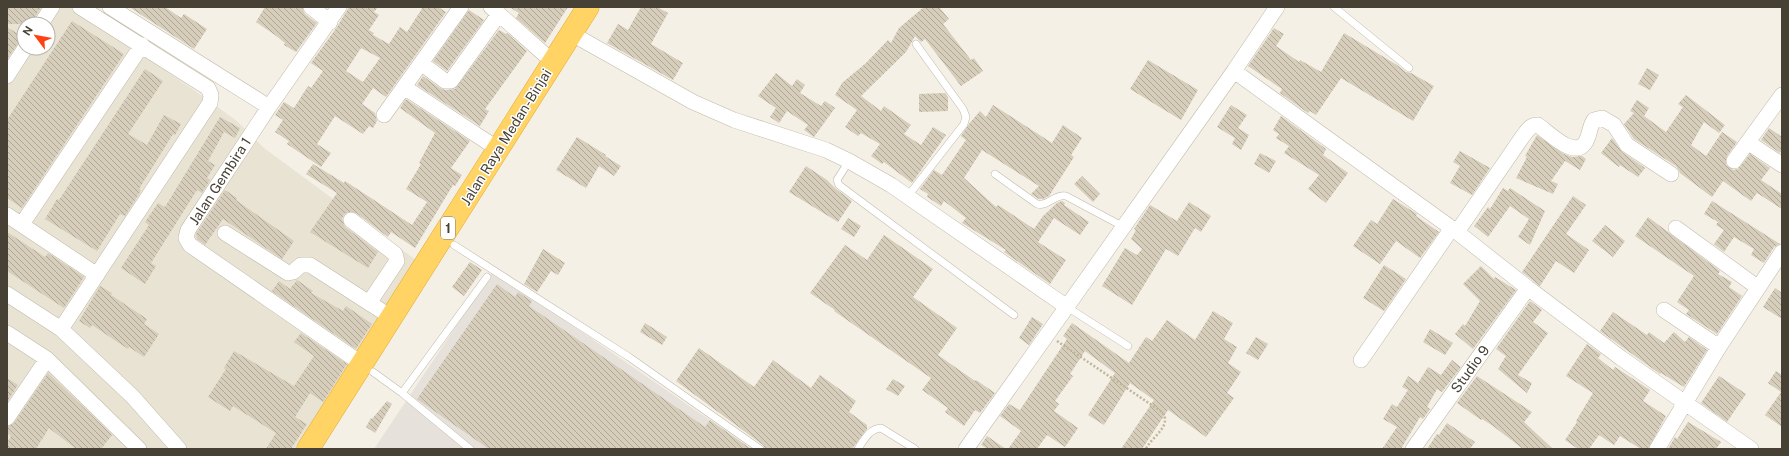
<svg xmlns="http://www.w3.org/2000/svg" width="1789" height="456" font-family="'Public Sans',sans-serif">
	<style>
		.residential { fill: #e8e3d3; fill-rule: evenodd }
		.industrial { fill: #e6e1db }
		.building { fill: url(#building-back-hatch); fill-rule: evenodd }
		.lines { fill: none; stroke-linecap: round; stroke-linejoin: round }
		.lane-casing { stroke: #c0b9a8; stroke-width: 8 }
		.street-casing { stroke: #c0b9a8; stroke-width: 16 }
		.highway-casing { stroke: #e5ab2f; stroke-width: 23 }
		.path { stroke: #c2b598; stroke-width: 2.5; stroke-dasharray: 2 2; stroke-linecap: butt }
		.lane { stroke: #fff; stroke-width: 7 }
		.street { stroke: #fff; stroke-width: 15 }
		.highway { stroke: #ffd465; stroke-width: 22 }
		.labels { text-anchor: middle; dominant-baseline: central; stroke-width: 3; stroke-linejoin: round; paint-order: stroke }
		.shield { fill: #fff; stroke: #7e7a72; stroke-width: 1 }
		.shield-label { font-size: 13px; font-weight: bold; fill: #474135 }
		.street-label { font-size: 14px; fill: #474135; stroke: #fff }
	</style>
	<defs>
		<pattern id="building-back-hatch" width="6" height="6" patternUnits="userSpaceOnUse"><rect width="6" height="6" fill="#d6cdbb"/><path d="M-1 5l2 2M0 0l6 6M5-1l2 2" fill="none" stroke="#afa899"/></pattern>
	</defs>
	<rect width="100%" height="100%" fill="#f4f0e6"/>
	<path class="residential" d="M7,7H71L194,90L237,121L264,148L424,266L297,449H7ZM24,24H48V48H24Z"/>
	<path class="industrial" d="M493,271L752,449H374Z"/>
	<path class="building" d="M7,7H41L31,24H7Z
		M129,7H165L181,18L184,14L207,29L194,49Z
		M265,7H302L305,14L317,23L296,52L284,45L285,43L275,35L256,22Z
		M349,7H378L374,12L379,15L369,30L374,33L373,35L389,44L400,27L407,32L423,7H438L446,12L386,97L373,88L362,104L375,113L377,121L373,128L369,126L363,134L335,116L317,144L331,153L321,167L287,144L289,141L275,132L283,120L275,115L284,102L294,108L308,86L311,88L323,71L311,63L337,27ZM361,48L380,58L363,82L346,71Z
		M509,7H568L545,43L516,18L519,13Z
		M641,7H657L668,13L651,44L683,63L673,80L607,43L618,24L628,30Z
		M924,7H939L949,19L943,24L971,60L974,58L983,71L961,86L925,39L921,42L915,36L906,52L861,96L881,111L884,106L911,125L904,134L921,145L933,127L946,135L912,183L884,162L882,164L871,156L880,144L861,133L858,136L845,127L857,110L835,95L842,83L866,63L888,40L891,43L899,28Z
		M469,10L484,20L447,71L433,61Z
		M72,21L124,54L22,208L7,198V120Z
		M7,27L23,37L7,59Z
		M1274,28L1284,34L1276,46L1299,62L1300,60L1321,72L1344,33L1397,65L1406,72L1411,73L1434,86L1413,121L1341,78L1316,115L1310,111L1308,113L1280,93L1282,89L1248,66Z
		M499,30L506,34L507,33L527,51L485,109L489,111L480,126L417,85L423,76L440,88L445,90L455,89Z
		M1148,60L1198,90L1181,120L1130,89Z
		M1647,68L1659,75L1650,90L1638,84Z
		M145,69L163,81L128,134L147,145L164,115L181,124L175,135L173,134L139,189L141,190L139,194L125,216L120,214L97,251L45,219L57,199L59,200Z
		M776,73L792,86L797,79L805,85L800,93L821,106L825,101L835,108L814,137L804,130L808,125L787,111L779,123L770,117L776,108L758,96Z
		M945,93L948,97V111L919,112V94Z
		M1686,95L1725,125L1719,133L1704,122L1691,145L1706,156L1722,132L1737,142L1727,156L1726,165L1733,170L1738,169L1750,154L1770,168L1761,180L1782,194V209L1757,193L1751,201L1723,181L1712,197L1680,173L1676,166L1634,139L1624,124L1634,113L1630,111L1637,100L1649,108L1644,116L1666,132L1683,107L1678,104Z
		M406,99L470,141L451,168L462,175L455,186L453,185L415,248L391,232L388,237L356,213L348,212L344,214L342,219L345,227L378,252L368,268L310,232L337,193L306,174L313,164L344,183L345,181L412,225L427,202L406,189L421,164L419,163L435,133L400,108Z
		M993,105L1052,143L1063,125L1082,138L1071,155L1074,157L1049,196L1043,199H1039L1031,194L1039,186L982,150L964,178L996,207L998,205L1034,229L1043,216L1057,203L1062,201L1065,203L1064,205L1089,222L1080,235L1054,218L1038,242L1066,260L1050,284L1004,252L1006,250L962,223L966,218L944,201L941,206L927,197L928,194L920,189L934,170L942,175L966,140L961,136L969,124L980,111L986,117Z
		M1231,105L1247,115L1238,128L1249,135L1241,150L1232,144L1235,138L1217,127Z
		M1281,116L1326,149L1323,155L1348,173L1326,203L1308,189L1319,175L1284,153L1289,146L1276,138L1279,134L1273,130Z
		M220,117L240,128L235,138L224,132L208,161L215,165L207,178L210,180L202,193L197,190L151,263L156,266L145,284L121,268L149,225L145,222L158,203L165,207Z
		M1769,128L1782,137V150L1780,153L1761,140Z
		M1537,135L1564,154L1572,157L1582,156L1586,159L1580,170L1565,161L1551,181L1558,184L1553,194L1516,178L1527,157L1525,156Z
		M577,137L606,155L605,156L621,166L614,176L599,166L586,188L556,170Z
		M1612,138L1622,152L1645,168L1638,177L1620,165L1619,167L1601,153Z
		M1460,151L1490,168L1472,195L1450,183L1460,166L1453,162Z
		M1260,153L1276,161L1269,173L1254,164Z
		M806,166L827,180L836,189L852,201L838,222L789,192Z
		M1082,176L1100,194L1093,202L1074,184Z
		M1503,188L1508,191L1510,188L1545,211L1530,245L1518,237L1529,219L1510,206L1488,237L1474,226L1488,207L1490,209Z
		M225,190L237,198L236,200L294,241L282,259L223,219L205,245L197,239L196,234Z
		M1573,196L1586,205L1566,234L1589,250L1574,273L1556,261L1540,286L1522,272Z
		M1393,199L1417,214L1416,216L1439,232L1420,258L1396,241L1380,264L1353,246L1371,220L1377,224Z
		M1712,201L1780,244L1774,247L1764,263L1751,255L1754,249L1734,237L1724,252L1714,244L1724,230L1716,225L1718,222L1704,214Z
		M1189,202L1211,216L1201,232L1195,228L1178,256L1166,249L1132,305L1102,286L1125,248L1137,255L1142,249L1131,239L1136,230L1134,229L1150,205L1177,221Z
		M1648,217L1720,271L1718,274L1732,282L1729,287L1742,296L1717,334L1686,314L1689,310L1677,302L1694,276L1635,236Z
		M848,218L861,226L854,237L841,229Z
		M1605,225L1625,241L1613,257L1592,241Z
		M7,232L45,257L48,253L84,277L64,308L7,271Z
		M884,235L933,269L913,297L957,328L938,355L975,381L976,380L995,393L980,413L975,410L964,426L945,412L948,408L922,390L931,378L834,311L835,310L810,293L845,245L867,260Z
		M543,249L565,263L558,275L551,271L537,292L524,284Z
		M470,262L482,270L464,296L452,287Z
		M1384,265L1406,279L1384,311L1363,298Z
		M1481,266L1494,279L1495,277L1516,290L1473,349L1455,334L1463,324L1465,326L1480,301L1463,284Z
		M297,280L313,291L311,293L343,311L346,306L372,324L356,349L272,291L279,281L290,289Z
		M497,284L515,297L518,292L532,301L529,306L705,427L710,420L751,449H489L417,399Z
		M100,286L112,293L111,295L147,319L144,324L159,334L144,357L129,347L128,349L92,325L90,328L79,321Z
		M1775,288L1782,293V319L1763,307Z
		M1530,301L1542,310L1533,322L1548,333L1518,375L1532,383L1527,393L1498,369L1506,356L1496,349Z
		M1213,311L1233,323L1224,339L1237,347L1228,363L1241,372L1227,393L1234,398L1206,437L1168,410L1142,449H1121L1154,400L1130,383L1104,425L1088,415L1115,373L1085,351L1070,374L1073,376L1055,401L1059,404L1054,411L1078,428L1065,447L1047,435L1037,449H1008L1021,431L1000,416L1009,404L1020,410L1067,339L1063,336L1072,323L1129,363L1146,337L1152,341L1167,320L1195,340Z
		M1613,312L1647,335L1649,332L1664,343L1674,332L1685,342L1689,337L1707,350L1684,387L1661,373L1660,374L1600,331Z
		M1032,317L1043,324L1029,345L1019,338Z
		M645,323L667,337L662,345L640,332Z
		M1430,329L1453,343L1445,355L1423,342Z
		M301,333L347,364L323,402L310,393L295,417L307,424L291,449H266L276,433L233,406L230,411L208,397L226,369L224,368L234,351L294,386L314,356L294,342Z
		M1256,337L1268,344L1258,360L1246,353Z
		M1587,344L1601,354L1598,358L1613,370L1615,367L1650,390L1643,401L1666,416L1648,449H1641L1620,436L1614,445L1599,435L1589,449H1578L1565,440L1577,422L1576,421L1593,393L1566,376Z
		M699,348L754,387L773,360L811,388L820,375L856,401L849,412L867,425V429L852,449H765L763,445L676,381Z
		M1452,360L1461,367L1442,392L1437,389L1427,407L1430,409L1423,419L1420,417L1401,449H1382L1397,427L1383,419L1392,404L1397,407L1408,390L1402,387L1408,376L1418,383L1428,367L1441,375Z
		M1776,371L1782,375V427L1765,415L1781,392L1768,383Z
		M48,373L112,435L101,449H76L49,428L36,449H7V443L11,436L7,433V427L14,423Z
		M1477,376L1532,412L1524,422L1553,449H1523L1493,426L1482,419L1481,420L1457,403Z
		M1719,376L1746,394L1727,422L1701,403Z
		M7,378L18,385L7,402Z
		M893,379L905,386L898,396L886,389Z
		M387,401L392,404L375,433L366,427L371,418L372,419Z
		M1688,422L1721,442L1716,449H1668L1675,437L1677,439Z
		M1447,423L1475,442L1470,449H1427L1437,434L1439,435Z
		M987,436L1006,449H988L981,445Z"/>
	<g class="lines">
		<g class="lane-casing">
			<path id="lane" d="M1334,7L1409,68
				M849,161L837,180L839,185L1014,315
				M995,174L1037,204C1048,207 1054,194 1066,196L1124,227
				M908,196L964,124L966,117L963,109L916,44
				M454,245L629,357L760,449
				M1067,307L1128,346
				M373,372L402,393L470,449
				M402,393L487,277
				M858,449C864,440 869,429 881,428L915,449"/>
		</g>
		<g class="street-casing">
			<path id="street" d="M110,7L269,107
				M311,7L330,22
				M339,7L269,107L188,230L186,238L190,245L362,364
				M491,7L553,62
				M41,24L52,7
				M581,39L693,102L734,120L826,150L849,161L891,185L1067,307
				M421,63L445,81H451L499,14
				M1234,71L1457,232L1528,288L1621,358L1751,449
				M7,76L25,48
				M404,87L498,149
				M384,115L461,7
				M1749,143L1782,165
				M1734,161L1782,95
				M7,215L97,275
				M351,220L395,254L397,261L369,303
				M22,224L142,45
				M1676,228L1757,287
				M1457,232L1523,136C1527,131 1531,124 1538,125C1548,132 1574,159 1585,143C1590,136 1589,127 1594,120L1602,118L1614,125L1627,145L1671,174
				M225,233L288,273L293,272L301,265H310L391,317
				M7,294L61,329L133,397L179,449
				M1664,310L1719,347
				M61,329L210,103L211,95L208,88L80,7
				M7,333L47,359L139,449
				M1361,360L1452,228
				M7,418L47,359
				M966,449L1234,71L1277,7
				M1413,449L1528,288
				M1657,449L1719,347L1782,252"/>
		</g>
		<g class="highway-casing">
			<path id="highway" d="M308,449L588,7"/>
		</g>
		<path class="path" d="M1057,341L1162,412C1173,426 1151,437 1146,449"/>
		<use href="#lane" class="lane"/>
		<use href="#street" class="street"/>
		<use href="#highway" class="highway"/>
	</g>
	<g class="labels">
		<rect class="shield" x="441" y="217" width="14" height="22" rx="3"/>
		<g class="shield-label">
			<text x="448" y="228">1</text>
		</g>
		<g class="street-label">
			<text transform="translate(506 137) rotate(-58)">Jalan Raya Medan-Binjai</text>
			<text transform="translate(220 181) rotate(-57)">Jalan Gembira 1</text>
			<text transform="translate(1470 369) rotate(-54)">Studio 9</text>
		</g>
	</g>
	<rect width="1789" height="456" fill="none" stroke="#474135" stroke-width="16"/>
	<g transform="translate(36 36) rotate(302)"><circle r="19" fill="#ffffff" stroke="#b5b3ae"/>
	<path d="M0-3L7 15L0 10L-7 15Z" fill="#ff4111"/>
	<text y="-6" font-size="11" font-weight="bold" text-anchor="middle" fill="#474135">N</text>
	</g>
</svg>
